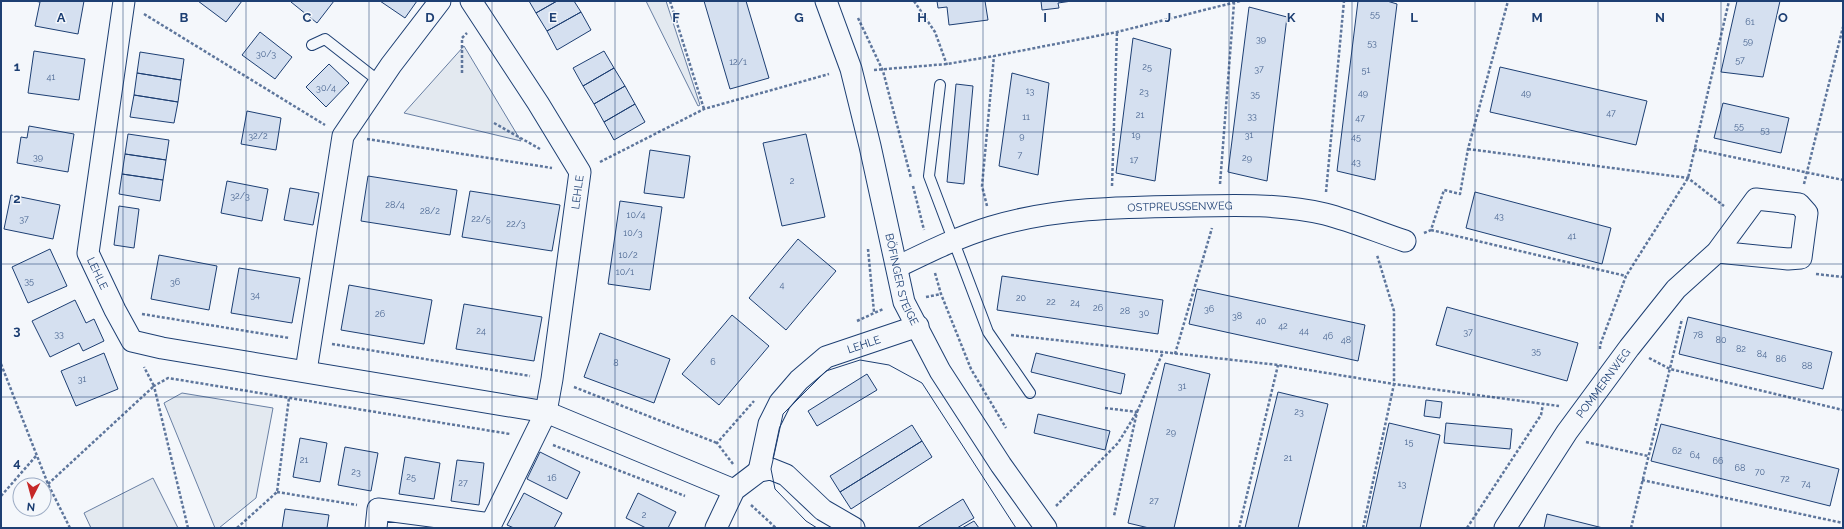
<svg xmlns="http://www.w3.org/2000/svg" width="1844" height="529" font-family="Raleway,sans-serif">
	<style>
		.green { fill: #e3e9f0; stroke: #687fa3 }
		.building { fill: #d5e0f0; stroke: #1d3f73 }
		.lines { fill: none; stroke-linecap: round; stroke-linejoin: round }
		.lane-casing { stroke: #1d3f73; stroke-width: 12 }
		.street-casing { stroke: #1d3f73; stroke-width: 23 }
		.path { stroke: #5e769c; stroke-width: 2.5; stroke-dasharray: 3 2; stroke-linecap: butt }
		.lane { stroke: #f4f7fb; stroke-width: 10 }
		.street { stroke: #f4f7fb; stroke-width: 21 }
		.tram { stroke: #1d3f73; stroke-width: 1 }
		.grid { fill: none; stroke: #1d3f73; stroke-width: 1; stroke-opacity: 0.55 }
		.labels { text-anchor: middle; dominant-baseline: central; stroke-width: 3; stroke-linejoin: round; paint-order: stroke }
		.number-label { font-size: 9px; fill: #4b6792 }
		.street-label { font-size: 11px; fill: #1d3f73; stroke: #f4f7fb }
		.grid-label { font-size: 13px; text-anchor: middle; font-weight: bold; fill: #1d3f73; stroke: #f4f7fb; stroke-width: 3; stroke-linejoin: round; paint-order: stroke }
	</style>
	<rect width="100%" height="100%" fill="#f4f7fb"/>
	<path class="green" d="M646,1H666L700,105L698,106Z
		M464,46L521,141L404,113Z
		M182,393L273,408L256,498L219,528H215L164,403Z
		M153,478L178,528H91L84,513Z"/>
	<path class="building" d="M34,1H84L78,34L35,26L40,2Z
		M198,1H242L226,22Z
		M292,1H334L317,23L291,2Z
		M380,1H417L405,18Z
		M529,1H557L536,13Z
		M557,1H574L581,12L547,31L536,13Z
		M704,1H746L769,78L730,89Z
		M937,1H985L988,20L949,25L947,7L938,8Z
		M1041,1H1072L1058,3L1059,8L1042,10Z
		M1358,1H1387L1397,4L1375,180L1337,171Z
		M1737,1H1780L1763,77L1721,72Z
		M1249,7L1287,17L1267,181L1228,172Z
		M581,12L591,30L557,50L547,31Z
		M260,32L292,57L275,79L242,55Z
		M1133,38L1171,49L1155,181L1116,173Z
		M34,51L85,59L79,100L28,93Z
		M604,51L614,68L583,86L573,68Z
		M140,52L184,59L181,80L137,73Z
		M329,64L349,83L326,107L306,87Z
		M1500,67L1647,101L1636,145L1490,112Z
		M614,68L625,86L594,104L583,86Z
		M137,73L181,80L178,102L134,95Z
		M1012,73L1049,83L1038,175L999,166Z
		M956,84L973,86L964,184L947,182Z
		M625,86L635,104L604,122L594,104Z
		M134,95L178,102L174,123L130,117Z
		M1723,103L1789,118L1781,153L1714,138Z
		M635,104L645,122L614,140L604,122Z
		M247,111L281,118L276,150L241,144Z
		M29,126L74,134L68,172L17,163L21,137L27,138Z
		M128,134L169,140L166,160L125,154Z
		M806,134L825,217L782,226L763,143Z
		M650,150L690,156L684,198L644,193Z
		M125,154L166,160L163,180L122,174Z
		M122,174L163,180L160,201L119,194Z
		M368,176L457,190L450,235L361,221Z
		M227,181L268,189L262,221L221,213Z
		M290,188L319,193L313,225L284,220Z
		M470,191L560,205L552,251L462,237Z
		M1475,192L1611,228L1602,264L1466,228Z
		M11,195L60,205L53,239L4,229Z
		M620,201L662,207L650,290L608,284Z
		M119,206L139,209L134,248L114,245Z
		M798,239L836,271L786,330L749,298Z
		M50,249L67,286L28,303L12,267Z
		M159,255L217,266L209,310L151,299Z
		M239,268L300,278L292,323L231,313Z
		M1002,276L1163,300L1158,334L997,310Z
		M349,285L432,300L424,344L341,330Z
		M1197,289L1365,325L1358,361L1189,324Z
		M75,300L86,323L94,319L104,341L83,351L79,343L50,357L32,321Z
		M464,304L542,317L534,361L456,349Z
		M1447,307L1578,343L1567,381L1436,345Z
		M732,315L769,346L719,405L682,374Z
		M1688,317L1832,352L1823,389L1679,354Z
		M600,333L670,359L654,403L584,377Z
		M104,353L118,389L76,406L61,371Z
		M1036,353L1125,374L1121,394L1031,372Z
		M1165,363L1210,374L1174,528H1149L1128,523Z
		M867,374L877,390L817,426L808,411Z
		M1278,392L1328,404L1298,528H1245Z
		M1426,400L1442,402L1440,418L1424,416Z
		M1038,414L1110,431L1105,450L1034,433Z
		M1389,423L1440,435L1420,528H1366Z
		M1446,423L1512,429L1510,449L1444,443Z
		M1661,424L1839,469L1830,506L1651,461Z
		M912,425L922,441L840,492L830,476Z
		M300,438L327,443L320,482L293,477Z
		M922,441L932,457L851,509L840,492Z
		M345,447L378,453L371,491L338,485Z
		M540,452L580,472L567,499L527,479Z
		M405,457L440,463L434,499L399,494Z
		M457,460L484,463L479,505L451,501Z
		M524,493L562,513L554,528H514L507,525Z
		M638,493L676,512L668,528H646L626,518Z
		M963,499L974,518L957,528H917Z
		M285,509L329,515L327,528H282Z
		M1547,514L1603,528H1544Z
		M974,521L979,528H962Z"/>
	<g class="lines">
		<g class="lane-casing">
			<path id="lane" d="M312,45L325,39L380,82
				M940,85L929,176L988,332L1030,393"/>
		</g>
		<g class="street-casing">
			<g id="street">
				<path id="s1" d="M124,1L88,253L115,310L132,341L162,348L546,412L734,490"/>
				<path id="s2" d="M826,1L851,69L870,146L904,302L940,371L1001,465L1046,528"/>
				<path id="s3" d="M897,267C928,252 958,237 991,227C1057,207 1127,207 1195,206C1237,205 1283,204 1325,214C1352,221 1378,232 1405,241"/>
				<path d="M306,371L343,136L391,65L440,1"/>
				<path id="s4" d="M759,471L769,424L780,402L799,380L826,357L918,326"/>
				<path id="s5" d="M376,528L378,509L491,524L546,412L552,379L580,172L538,103L471,1"/>
				<path d="M716,528L734,490L759,471L771,469L786,475L823,510L854,528"/>
				<path id="s6" d="M1505,528L1567,432L1629,348L1676,289L1717,252L1756,199L1799,204L1807,213L1801,258L1788,259L1717,252"/>
			</g>
		</g>
		<path class="path" d="M670,1L704,109
			M914,1L935,32L947,65
			M144,14L325,125
			M858,18L883,71L911,178
			M874,70L947,64L994,56L1117,32L1240,1
			M462,73V38L467,33
			M494,123L540,149
			M367,139L552,168
			M1468,149L1688,178L1724,206
			M1694,149L1843,180
			M600,162L704,109L829,74
			M1220,184L1234,3
			M1804,184L1843,27
			M913,186L924,230
			M1112,186L1117,32
			M1326,192L1344,1
			M987,206L982,186L994,56
			M1431,230L1626,276
			M1424,233L1431,230L1444,190L1460,194L1468,149L1508,1
			M868,249L874,312
			M935,273L941,294L971,369L1006,428
			M1816,274L1843,277
			M926,297L941,294
			M142,314L289,338
			M857,321L883,309
			M1011,335L1278,365L1394,384L1559,406
			M332,344L530,376
			M1600,349V345L1626,276L1688,178L1729,1
			M1175,354L1212,228
			M1649,358L1670,369L1843,410
			M1,364L48,484L70,528
			M574,387L717,443
			M1105,408L1137,412L1114,516
			M1586,442L1648,456
			M553,445L685,496
			M733,464L717,443L754,401
			M1642,480L1843,523
			M48,484L154,386L144,367
			M277,492L357,505
			M1,496L36,456
			M751,505L776,528
			M1056,506L1118,443L1137,412L1163,352
			M188,528L154,386L168,378L510,434
			M237,528L277,492L289,398
			M1239,528L1278,365
			M1363,528L1394,384V311L1377,255
			M1467,528L1541,415L1543,404
			M1631,528L1682,319"/>
		<use href="#lane" class="lane"/>
		<use href="#street" class="street"/>
		<path class="tram" d="M817,528L806,521L775,489L771,469L783,414L826,371L860,360L889,365L922,383L1016,528"/>
	</g>
	<path class="grid" d="M123,1V528M246,1V528M369,1V528M492,1V528M615,1V528M738,1V528M861,1V528M983,1V528M1106,1V528M1229,1V528M1352,1V528M1475,1V528M1598,1V528M1721,1V528M1,132H1843M1,264H1843M1,397H1843"/>
	<g class="labels">
		<g class="number-label">
			<text x="1375" y="14">55</text>
			<text x="1750" y="22">61</text>
			<text x="1261" y="39">39</text>
			<text x="1748" y="41">59</text>
			<text x="1372" y="43">53</text>
			<text x="266" y="54">30/3</text>
			<text x="1740" y="60">57</text>
			<text x="738" y="62">12/1</text>
			<text x="1147" y="67">25</text>
			<text x="1259" y="69">37</text>
			<text x="1366" y="70">51</text>
			<text x="51" y="77">41</text>
			<text x="326" y="88">30/4</text>
			<text x="1030" y="91">13</text>
			<text x="1144" y="92">23</text>
			<text x="1363" y="93">49</text>
			<text x="1526" y="93">49</text>
			<text x="1255" y="94">35</text>
			<text x="1611" y="113">47</text>
			<text x="1140" y="115">21</text>
			<text x="1252" y="116">33</text>
			<text x="1026" y="117">11</text>
			<text x="1360" y="118">47</text>
			<text x="1739" y="126">55</text>
			<text x="1765" y="130">53</text>
			<text x="1136" y="135">19</text>
			<text x="1249" y="135">31</text>
			<text x="258" y="136">32/2</text>
			<text x="1022" y="136">9</text>
			<text x="1356" y="137">45</text>
			<text x="1020" y="155">7</text>
			<text x="38" y="157">39</text>
			<text x="1247" y="158">29</text>
			<text x="1134" y="160">17</text>
			<text x="1356" y="162">43</text>
			<text x="792" y="181">2</text>
			<text x="240" y="196">32/3</text>
			<text x="395" y="205">28/4</text>
			<text x="430" y="211">28/2</text>
			<text x="636" y="215">10/4</text>
			<text x="1499" y="216">43</text>
			<text x="24" y="219">37</text>
			<text x="481" y="219">22/5</text>
			<text x="516" y="224">22/3</text>
			<text x="633" y="233">10/3</text>
			<text x="1572" y="236">41</text>
			<text x="628" y="255">10/2</text>
			<text x="625" y="272">10/1</text>
			<text x="29" y="281">35</text>
			<text x="175" y="282">36</text>
			<text x="782" y="285">4</text>
			<text x="255" y="295">34</text>
			<text x="1021" y="298">20</text>
			<text x="1051" y="302">22</text>
			<text x="1075" y="303">24</text>
			<text x="1098" y="308">26</text>
			<text x="1209" y="309">36</text>
			<text x="1125" y="311">28</text>
			<text x="1144" y="313">30</text>
			<text x="380" y="314">26</text>
			<text x="1237" y="316">38</text>
			<text x="1261" y="321">40</text>
			<text x="1283" y="326">42</text>
			<text x="481" y="331">24</text>
			<text x="1304" y="331">44</text>
			<text x="1468" y="332">37</text>
			<text x="59" y="334">33</text>
			<text x="1698" y="335">78</text>
			<text x="1328" y="336">46</text>
			<text x="1346" y="340">48</text>
			<text x="1721" y="340">80</text>
			<text x="1741" y="349">82</text>
			<text x="1536" y="351">35</text>
			<text x="1762" y="354">84</text>
			<text x="1781" y="359">86</text>
			<text x="713" y="362">6</text>
			<text x="616" y="363">8</text>
			<text x="1807" y="366">88</text>
			<text x="82" y="379">31</text>
			<text x="1182" y="386">31</text>
			<text x="1299" y="412">23</text>
			<text x="1171" y="432">29</text>
			<text x="1409" y="442">15</text>
			<text x="1677" y="451">62</text>
			<text x="1695" y="455">64</text>
			<text x="1288" y="458">21</text>
			<text x="304" y="460">21</text>
			<text x="1718" y="461">66</text>
			<text x="1740" y="468">68</text>
			<text x="356" y="472">23</text>
			<text x="1760" y="472">70</text>
			<text x="411" y="477">25</text>
			<text x="552" y="478">16</text>
			<text x="1785" y="479">72</text>
			<text x="463" y="483">27</text>
			<text x="1402" y="484">13</text>
			<text x="1806" y="484">74</text>
			<text x="1154" y="501">27</text>
			<text x="644" y="515">2</text>
		</g>
		<g class="street-label">
			<text stroke="none"><textPath href="#s5" startOffset="480">LEHLE</textPath></text>
			<text stroke="none"><textPath href="#s3" startOffset="293">OSTPREUSSENWEG</textPath></text>
			<text stroke="none"><textPath href="#s1" startOffset="277">LEHLE</textPath></text>
			<text stroke="none"><textPath href="#s2" startOffset="289">BÖFINGER STEIGE</textPath></text>
			<text stroke="none"><textPath href="#s4" startOffset="177">LEHLE</textPath></text>
			<text stroke="none"><textPath href="#s6" startOffset="175">POMMERNWEG</textPath></text>
		</g>
	</g>
	<g class="grid-label">
		<text x="61" y="22">A</text>
		<text x="184" y="22">B</text>
		<text x="307" y="22">C</text>
		<text x="430" y="22">D</text>
		<text x="553" y="22">E</text>
		<text x="676" y="22">F</text>
		<text x="799" y="22">G</text>
		<text x="922" y="22">H</text>
		<text x="1045" y="22">I</text>
		<text x="1168" y="22">J</text>
		<text x="1291" y="22">K</text>
		<text x="1414" y="22">L</text>
		<text x="1537" y="22">M</text>
		<text x="1660" y="22">N</text>
		<text x="1783" y="22">O</text>
		<text x="17" y="71">1</text>
		<text x="17" y="203">2</text>
		<text x="17" y="335">3</text>
		<text x="17" y="467">4</text>
	</g>
	<rect width="1844" height="529" fill="none" stroke="#1d3f73" stroke-width="4"/>
	<g transform="translate(32 497) rotate(186)"><circle r="19" fill="#f4f7fb" stroke="#9eadc5"/>
	<path d="M0-3L7 15L0 10L-7 15Z" fill="#c62828"/>
	<text y="-6" font-size="11" font-weight="bold" text-anchor="middle" fill="#1d3f73">N</text>
	</g>
</svg>
